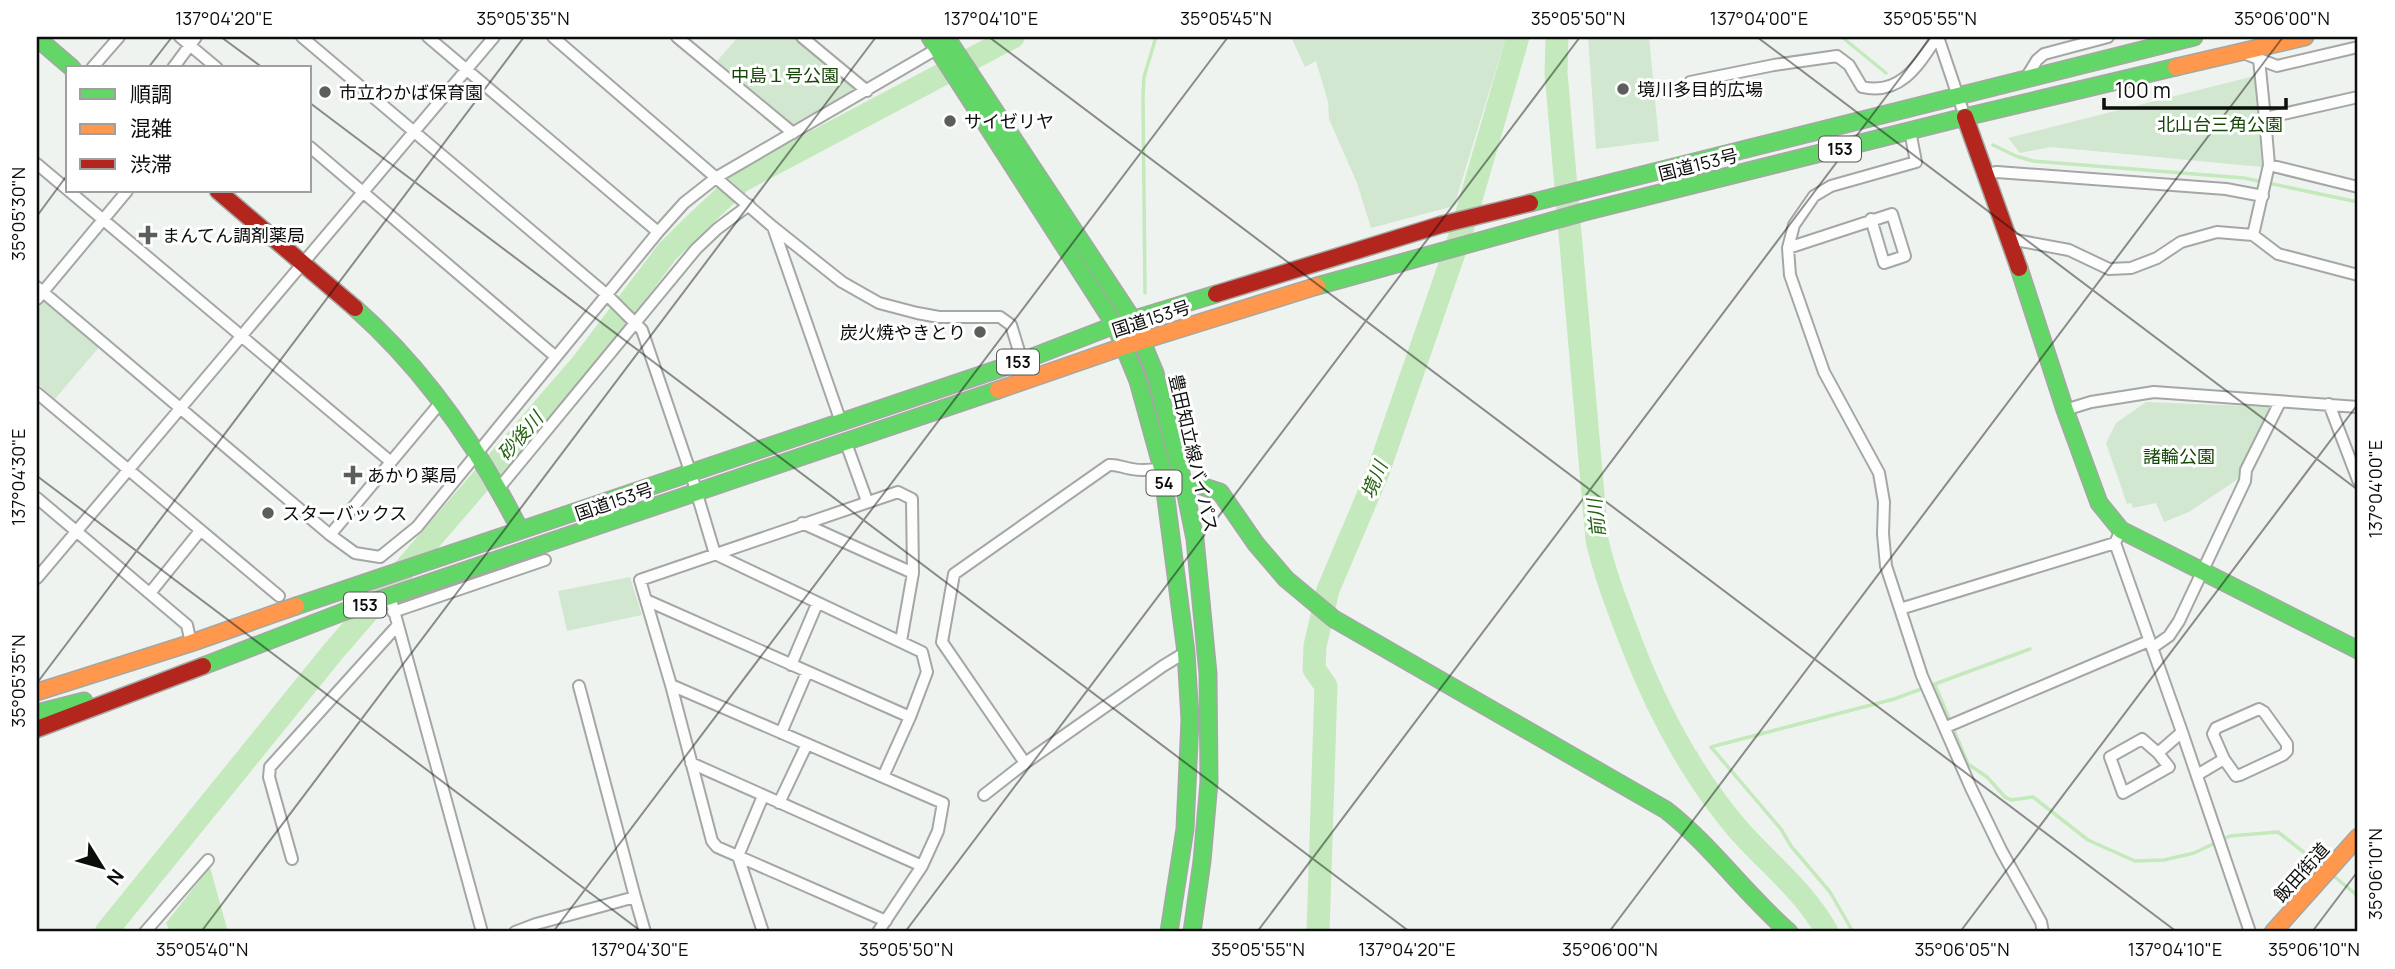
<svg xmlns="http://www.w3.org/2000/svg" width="2395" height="969" font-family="Manrope,'Noto Sans JP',sans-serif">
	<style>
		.green { fill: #d2e7cf }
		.water { fill: #c4e9bc }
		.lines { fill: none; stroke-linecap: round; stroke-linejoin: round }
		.stream { stroke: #c4e9bc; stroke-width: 3.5 }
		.river { stroke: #c4e9bc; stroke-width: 23 }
		.street-casing { stroke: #a4a7a4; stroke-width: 14 }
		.fast-casing { stroke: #a4a7a4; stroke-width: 19 }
		.slow-casing { stroke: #a4a7a4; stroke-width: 19 }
		.jam-casing { stroke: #a4a7a4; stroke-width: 19 }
		.street { stroke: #fdfdfd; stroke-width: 10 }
		.fast { stroke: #63d668; stroke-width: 16 }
		.slow { stroke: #ff974d; stroke-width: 16 }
		.jam { stroke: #b3261e; stroke-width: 16 }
		.ticks { fill: none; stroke: #0c0e0c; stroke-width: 2; stroke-opacity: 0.45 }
		.poi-dot { fill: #5b5e5b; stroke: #fff; stroke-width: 2.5 }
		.labels { text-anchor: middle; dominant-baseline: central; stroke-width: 6; stroke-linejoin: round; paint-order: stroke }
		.shield { fill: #fff; stroke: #555655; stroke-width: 2 }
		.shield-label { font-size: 16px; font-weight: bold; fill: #0c0e0c }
		.park-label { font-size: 18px; fill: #154606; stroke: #fff }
		.poi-label { font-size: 18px; fill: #0c0e0c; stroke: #fff; text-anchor: start }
		.street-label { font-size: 18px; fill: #0c0e0c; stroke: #fff }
		.water-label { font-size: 19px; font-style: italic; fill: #22620e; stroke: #fff }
		.neatline { fill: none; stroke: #0c0e0c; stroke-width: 2.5 }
		.ticks-label { font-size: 18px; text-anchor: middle; fill: #0c0e0c }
	</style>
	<rect width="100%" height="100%" fill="#eff3ef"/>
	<path class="green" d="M738,37H792L856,89L791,126L717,61Z
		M1291,37H1506L1454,206L1371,228L1357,183L1329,119L1328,102L1316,61L1305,67Z
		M1588,37H1649L1659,141L1596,149Z
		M2254,76L2262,167L2051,147L2020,153L2008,138Z
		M45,299L100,346L55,399L37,383V310Z
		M2146,402L2273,407L2238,479L2189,512L2164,522L2156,503L2133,508L2131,503L2127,504L2106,443L2116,423Z
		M630,577L642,615L567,631L558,591Z"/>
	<path class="water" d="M210,867L228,932H170L166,923Z"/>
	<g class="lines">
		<path class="stream" d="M1842,37L1886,73
			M1993,145L2016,156L2033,161L2244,178L2358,202
			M1145,293L1143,96L1144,77L1156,37
			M1935,685L1968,764L1987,777L2005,797L2011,800L2033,797L2088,840L2135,861L2164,860L2194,853L2230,836L2278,832L2324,868
			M1686,759L1696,753
			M2330,873L2358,896
			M1853,932L1830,892L1791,846L1781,829L1711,747L1894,699L2030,649"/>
		<path class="river" d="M1557,37L1556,73L1597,540C1605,575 1618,608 1631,642C1657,710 1689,771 1736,827C1766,862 1805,891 1827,932
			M106,932L332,653L582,364L667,252L692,227L741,181L1013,37
			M1318,932L1326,686L1314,669L1315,646L1328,590L1378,472L1462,230L1518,37"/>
		<g class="street-casing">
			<path id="street" d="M180,37L217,68
				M302,37L606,294L642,330L691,474L715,554L922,652L927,672L910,717L883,777
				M428,37L658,232
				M553,37L773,227L842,282L879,303L917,313L939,317H1000L1011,325L1022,361
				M677,37L793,133
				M802,37L867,91
				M1938,37L1965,117
				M2246,54L2277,66L2358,47
				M2259,59L2265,118
				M92,68L119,37
				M173,68L196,37
				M2026,78L2037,60L2044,54L2108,37
				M1690,82L1774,65L1837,56L1849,65L1862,87C1901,96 1919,64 1937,37
				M1910,131L1916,162L1831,186L1814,196L1794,225L1788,248L1790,275L1824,372L1879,473L1884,502L1883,534L1886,566L1922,676L1971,788L2001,850L2041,922L2043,932
				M310,147L556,357
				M37,164L391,462
				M2269,165L2358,187
				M1985,174L1997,172L2226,189L2263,196
				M773,227L841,422
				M2253,235L2269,165L2265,118L2358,97
				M2010,239L2069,250L2109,269L2131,268L2157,258L2181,242L2217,232L2253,235L2278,254L2358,275
				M1788,248L1892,214L1905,256L1884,263L1871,219
				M37,287L329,534L355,553L380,557L417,527L658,232L684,203L717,177L940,47
				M37,299L127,191
				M37,393L279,596
				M2329,404L2358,480
				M2065,410L2091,402L2154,392L2358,407
				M846,443L867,501
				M499,488L696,249L717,229L749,205
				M37,498L187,625L191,643
				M802,523L913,573
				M2121,530L2115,543L2182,732L2250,932
				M330,535L441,402
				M37,578L494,37
				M150,593L200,531
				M390,596L482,932
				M646,600L910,717
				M1900,609L2115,543
				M393,612L545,560
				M2152,648L2169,636L2179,621L2245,481L2246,470L2280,402
				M791,665L817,604
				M671,685L943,803L938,831L922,866L878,932
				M1946,727L2149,641
				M781,733L807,672
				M2158,753L2169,767L2123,793L2110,757L2142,739L2158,753L2182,732
				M691,763L922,866
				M1025,763L942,642L954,574L1109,465C1118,464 1123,468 1132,469C1142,471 1152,470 1162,468
				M2197,775L2224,759L2213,734L2216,728L2259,709L2264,712L2287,744V751L2283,755L2240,775L2236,776L2224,759
				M984,795L1025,763L1163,666L1186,652
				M779,803L807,744
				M292,859L269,777L270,767L397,626
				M635,897L645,932
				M886,921L717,847L712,841L671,685L640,580L898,492L912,499L913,573L901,641
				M145,932L208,860
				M515,932L536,924L635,897L579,686
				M763,932L738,856L763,796"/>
		</g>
		<g class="fast-casing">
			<path id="fast" d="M930,37L1115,325L1138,381L1162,468L1186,652L1190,720L1185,829L1169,932
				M946,37L1133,320L1155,373L1184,485L1195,539L1208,674L1209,782L1202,861L1192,932
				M37,38L72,68
				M1530,203L2194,37
				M2019,268L2065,410L2099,503L2121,530L2358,650
				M1317,286L1584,212L1965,117L2176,67
				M355,308C424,369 478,447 520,530
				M1184,485H1198L1220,492L1256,544L1286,579L1334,619L1666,810C1712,846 1745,894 1789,932
				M296,606L1022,361L1115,325L1216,294
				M203,666L343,612L998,390
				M37,713L84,701"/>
		</g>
		<g class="slow-casing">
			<path id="slow" d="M2176,67L2305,37
				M998,390L1125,346L1317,286
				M37,692L191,643L296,606
				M2273,932L2358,837"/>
		</g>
		<g class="jam-casing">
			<path id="jam" d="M1965,117L2019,268
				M218,191L355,308
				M1216,294L1440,225L1530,203
				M37,729L203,666"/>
		</g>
		<use href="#street" class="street"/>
		<use href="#fast" class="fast"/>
		<use href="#slow" class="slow"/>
		<use href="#jam" class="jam"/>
	</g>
	<path class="ticks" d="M221,37L263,68M989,37L2177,932M1757,37L2358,490M148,68L172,37M310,103L1410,932M37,216L68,174M37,476L642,932M37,683L524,37M201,932L876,37M553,932L1228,37M905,932L1580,37M1257,932L1931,37M1609,932L2283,37M1960,932L2358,404M2312,932L2358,871"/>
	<g class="poi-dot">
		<circle cx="1623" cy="89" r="7"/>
		<circle cx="325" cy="92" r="7"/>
		<circle cx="950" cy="121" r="7"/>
		<path d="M144.5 224.5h7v7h7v7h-7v7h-7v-7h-7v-7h7z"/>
		<circle cx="980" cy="332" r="7"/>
		<path d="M349.5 464.5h7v7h7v7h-7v7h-7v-7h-7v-7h7z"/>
		<circle cx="268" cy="513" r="7"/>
	</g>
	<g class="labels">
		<g class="shield">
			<rect x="1819" y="136.5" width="42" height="25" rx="5"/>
			<rect x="997" y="349.5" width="42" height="25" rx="5"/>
			<rect x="1146.5" y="470.5" width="35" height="25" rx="5"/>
			<rect x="344" y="592.5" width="42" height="25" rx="5"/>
		</g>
		<g class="shield-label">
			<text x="1840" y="149">153</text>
			<text x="1018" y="362">153</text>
			<text x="1164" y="483">54</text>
			<text x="365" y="605">153</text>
		</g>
		<g class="park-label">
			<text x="785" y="75">中島１号公園</text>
			<text x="2220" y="124">北山台三角公園</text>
			<text x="2179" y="456">諸輪公園</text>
		</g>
		<g class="poi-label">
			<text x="1637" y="89">境川多目的広場</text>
			<text x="339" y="92">市立わかば保育園</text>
			<text x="964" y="121">サイゼリヤ</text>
			<text x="162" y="235">まんてん調剤薬局</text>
			<text x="966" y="332" text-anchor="end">炭火焼やきとり</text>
			<text x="367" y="475">あかり薬局</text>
			<text x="282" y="513">スターバックス</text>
		</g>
		<g class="street-label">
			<text transform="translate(1698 164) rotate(-14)">国道153号</text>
			<text transform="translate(1151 318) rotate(-18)">国道153号</text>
			<text transform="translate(1194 453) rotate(77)">豊田知立線バイパス</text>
			<text transform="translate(614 501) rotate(-19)">国道153号</text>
			<text transform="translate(2301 872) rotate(-48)">飯田街道</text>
		</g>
		<g class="water-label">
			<text transform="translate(520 436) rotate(-49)">砂後川</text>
			<text transform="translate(1374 480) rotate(-68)">境川</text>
			<text transform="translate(1596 518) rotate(-96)">前川</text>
		</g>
	</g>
	<rect width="2395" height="969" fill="none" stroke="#ffffff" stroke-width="77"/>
	<rect x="66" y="66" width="245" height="126" fill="#ffffff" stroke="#9e9f9e" stroke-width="2"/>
	<rect x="80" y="89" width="35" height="10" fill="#63d668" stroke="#9e9f9e" stroke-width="2"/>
	<text x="130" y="102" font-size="21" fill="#0c0e0c">順調</text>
	<rect x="80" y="124" width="35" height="10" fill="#ff974d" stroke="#9e9f9e" stroke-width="2"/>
	<text x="130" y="136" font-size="21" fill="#0c0e0c">混雑</text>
	<rect x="80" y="159" width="35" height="10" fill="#b3261e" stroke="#9e9f9e" stroke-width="2"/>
	<text x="130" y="172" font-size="21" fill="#0c0e0c">渋滞</text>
	<g transform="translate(102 867) rotate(127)" stroke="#ffffff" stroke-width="5" paint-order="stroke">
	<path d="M0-5L12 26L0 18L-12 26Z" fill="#0c0e0c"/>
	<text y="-10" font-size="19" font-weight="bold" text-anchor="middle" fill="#0c0e0c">N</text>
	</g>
	<path d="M2104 98v10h182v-10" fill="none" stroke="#0c0e0c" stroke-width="3.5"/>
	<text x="2115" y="98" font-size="21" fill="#0c0e0c" stroke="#ffffff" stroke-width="5" paint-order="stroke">100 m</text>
	<rect x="38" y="38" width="2318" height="892" class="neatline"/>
	<g class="ticks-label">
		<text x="224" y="25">137°04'20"E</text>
		<text x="523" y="25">35°05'35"N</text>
		<text x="991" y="25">137°04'10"E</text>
		<text x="1226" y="25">35°05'45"N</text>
		<text x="1578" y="25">35°05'50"N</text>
		<text x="1759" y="25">137°04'00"E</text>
		<text x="1930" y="25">35°05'55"N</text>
		<text x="2282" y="25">35°06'00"N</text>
		<text transform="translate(19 214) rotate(-90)" y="6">35°05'30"N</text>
		<text transform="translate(19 477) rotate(-90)" y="6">137°04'30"E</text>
		<text transform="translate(2376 489) rotate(-90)" y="6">137°04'00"E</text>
		<text transform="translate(19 681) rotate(-90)" y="6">35°05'35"N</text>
		<text transform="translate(2376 874) rotate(-90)" y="6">35°06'10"N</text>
		<text x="202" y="956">35°05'40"N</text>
		<text x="640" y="956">137°04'30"E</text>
		<text x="906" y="956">35°05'50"N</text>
		<text x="1258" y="956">35°05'55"N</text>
		<text x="1407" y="956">137°04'20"E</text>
		<text x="1610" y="956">35°06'00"N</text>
		<text x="1962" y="956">35°06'05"N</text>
		<text x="2175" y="956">137°04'10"E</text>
		<text x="2314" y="956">35°06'10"N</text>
	</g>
</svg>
